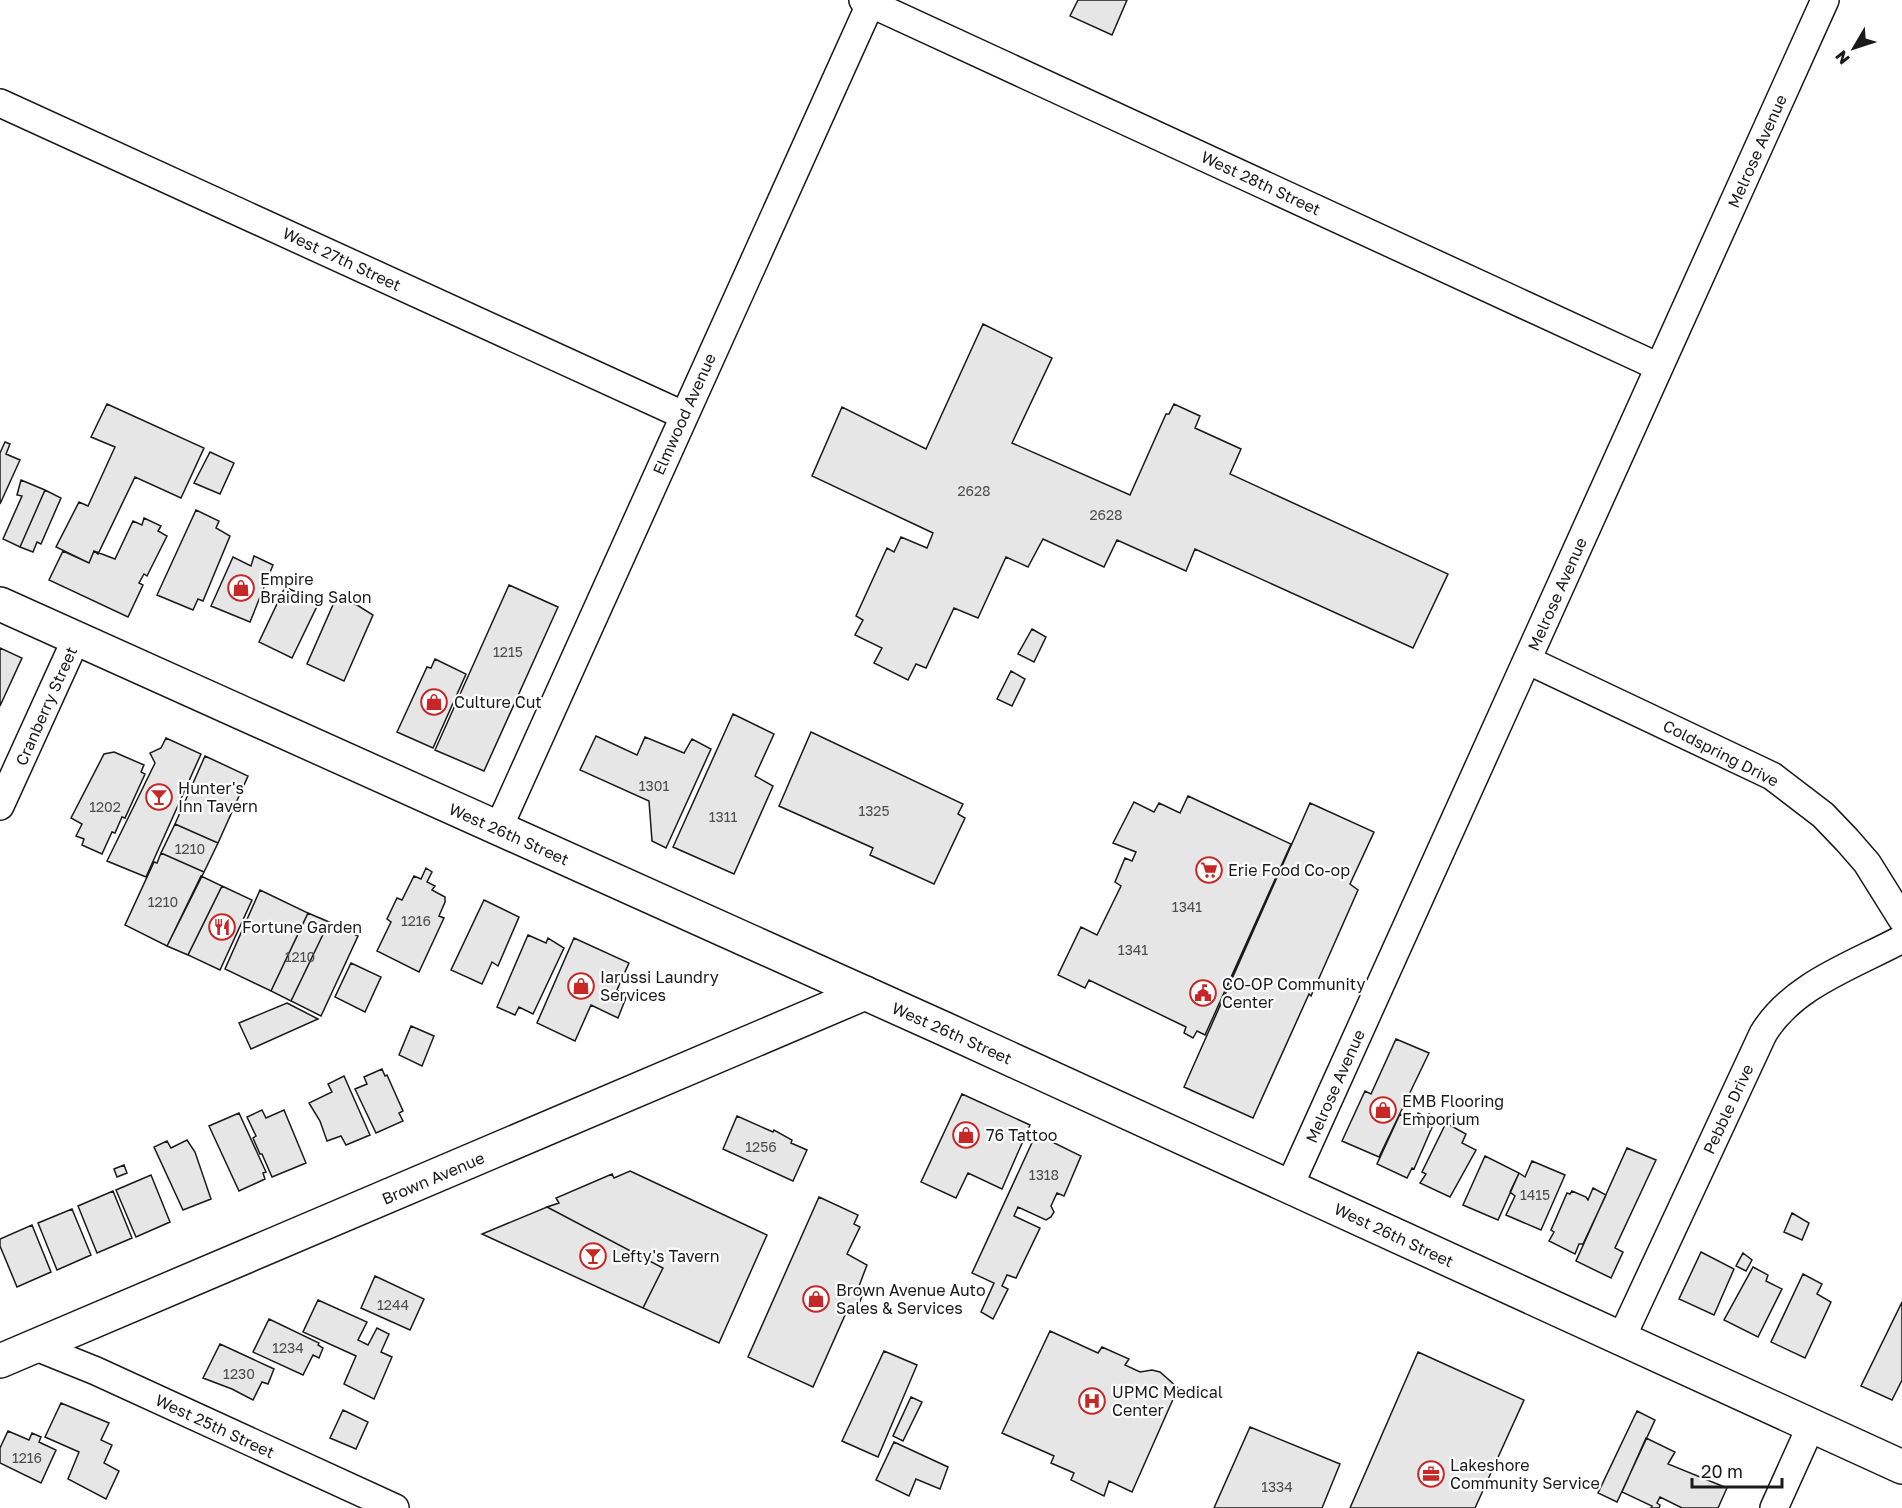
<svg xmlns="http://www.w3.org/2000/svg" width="1902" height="1508" font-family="'Golos Text',sans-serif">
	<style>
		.building { fill: #e6e6e6; stroke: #1a1a1a; stroke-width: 1.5 }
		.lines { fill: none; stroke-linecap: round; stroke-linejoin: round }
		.minor-casing { stroke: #1a1a1a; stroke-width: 30 }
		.tertiary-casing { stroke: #1a1a1a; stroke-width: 36 }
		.primary-casing { stroke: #1a1a1a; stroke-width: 36 }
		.minor { stroke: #fff; stroke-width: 27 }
		.tertiary { stroke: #fff; stroke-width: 33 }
		.primary { stroke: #fff; stroke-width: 33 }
		.labels { text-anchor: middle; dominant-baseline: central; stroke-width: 4.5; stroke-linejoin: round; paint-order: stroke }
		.number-label { font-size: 14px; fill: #4d4d4d }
		.street-label { font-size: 16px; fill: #1a1a1a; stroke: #fff }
		.poi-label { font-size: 16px; fill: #1a1a1a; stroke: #fff; text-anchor: start }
	</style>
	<rect width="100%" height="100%" fill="#fff"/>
	<path class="building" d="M1078,0H1127L1112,35L1070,16Z
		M983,324L1052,358L1012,443L1130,495L1166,414H1169L1174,404L1200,416L1195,428L1241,449L1230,474L1448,574L1413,648L1195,549L1186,571L1117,540L1104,567L1043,539L1028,567L1006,557L978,618L954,608L926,668L916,664L908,680L874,663L882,648L855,635L863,620L856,616L887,548L894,552L901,537L927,548L933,533L812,476L842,407L926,449Z
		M107,404L204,448L181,498L135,477L98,554L94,551L89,563L56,547L79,502L88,506L115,447L91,437Z
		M5,442L10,444L6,454L20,460L0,504V453Z
		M210,452L234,463L220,494L194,483Z
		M21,480L45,490L20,547L3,539L22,496L17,495Z
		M45,490L61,498L41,544L37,542L33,552L20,547Z
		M196,510L219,521L216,528L230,536L203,601L198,599L193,610L157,595Z
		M144,518L161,526L158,531L167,536L147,576L144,574L139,583L143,585L128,617L49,580L63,551L89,563L94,551L115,559L133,521L142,525Z
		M254,556L273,565L250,622L211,606L233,557L251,566Z
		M509,585L558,607L484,771L435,750Z
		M285,587L319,602L292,658L259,642Z
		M336,598L357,605L373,615L344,681L307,664Z
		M1032,629L1046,637L1034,662L1018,654Z
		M0,648L22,658L0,706Z
		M435,659L466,674L433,748L397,732L427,667L431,668Z
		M1011,671L1025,679L1012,706L997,699Z
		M733,714L774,734L755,776L773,786L734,874L673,847Z
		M811,732L963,804L958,814L965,818L934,884L870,855L873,848L779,806Z
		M596,736L637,755L645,737L684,753L692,739L711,749L666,848L652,841L649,801L580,770Z
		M166,738L201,754L146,877L107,861L155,763L150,753L161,748Z
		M114,752L144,765L141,772L145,774L125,818L122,817L115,833L112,832L102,854L82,845L84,839L76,836L82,824L71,818L104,754Z
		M205,756L248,776L218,843L175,824Z
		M1188,796L1291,844L1205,1035L1197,1031L1193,1038L1184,1033L1186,1027L1089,980L1085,988L1058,975L1081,927L1097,935L1121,886L1115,882L1125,858L1132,861L1136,852L1113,843L1134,802L1154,812L1159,803L1180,813Z
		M1310,803L1374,832L1350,884L1358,890L1316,985L1314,983L1311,988L1314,989L1311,996L1309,994L1253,1118L1184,1087Z
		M175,824L218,843L204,872L161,853Z
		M161,853L204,872L167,946L125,925L154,862L157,863Z
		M426,868L432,872L427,882L435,886L432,890L445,897V902L439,916L444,918L419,972L377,951L391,922L387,919L397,898L402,900L414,876L421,879Z
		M201,876L222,886L188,955L167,946Z
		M222,886L252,900L220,970L188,955Z
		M260,890L308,913L271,991L225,969Z
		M484,900L519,917L498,966L492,962L482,984L451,970Z
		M308,913L329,922L291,1001L271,991Z
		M329,922L358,936L321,1016L291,1001Z
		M528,935L546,943L548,938L564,948L533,1014L519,1007L515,1015L497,1007Z
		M574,938L629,963L617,990L627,995L618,1018L591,1005L575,1041L537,1023Z
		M351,963L381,977L365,1012L335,997Z
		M287,1003L318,1019L251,1049L239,1023Z
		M411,1026L434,1036L422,1066L399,1055Z
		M1396,1039L1429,1053L1379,1157L1342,1141L1365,1091L1371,1094Z
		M382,1069L385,1076L387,1075L403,1111L399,1113L403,1121L376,1133L355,1089L367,1084L364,1077Z
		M344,1076L370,1135L346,1145L341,1136L327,1141L320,1121L309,1103L332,1092L328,1084Z
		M962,1094L1030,1125L1002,1189L968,1173L956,1198L921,1182Z
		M262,1110L266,1118L284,1110L306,1163L272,1177L262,1154H260L253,1138L256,1136L247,1117Z
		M239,1113L266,1172L263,1173L265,1179L239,1191L209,1126Z
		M1418,1113L1428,1118L1429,1114L1436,1118L1414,1169L1412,1168L1407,1178L1377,1164L1400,1114L1414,1121Z
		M737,1116L773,1132L774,1130L792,1140L791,1143L807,1150L793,1181L723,1149Z
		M1446,1123L1466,1134L1462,1143L1476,1150L1450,1197L1420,1183L1426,1174L1422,1172Z
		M1036,1134L1081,1156L1064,1196L1057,1193L1051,1206L1054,1212L1051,1217L1046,1220L1018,1207L1014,1216L1040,1228L1016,1278L1007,1275L1002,1286L1008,1289L993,1319L981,1312L994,1283L972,1273Z
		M187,1140L195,1152L211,1199L183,1210L154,1147L167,1141L171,1148Z
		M1627,1148L1656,1160L1615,1248L1623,1252L1611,1278L1576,1261Z
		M1485,1156L1519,1173L1498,1220L1463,1205Z
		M1532,1161L1565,1175L1541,1230L1506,1215L1515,1196L1510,1192L1519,1173L1525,1177Z
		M124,1165L127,1173L117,1177L114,1169Z
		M630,1171L767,1235L719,1343L643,1308L663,1268L547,1207L559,1203L556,1198L612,1174L614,1178Z
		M151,1175L170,1222L136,1237L116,1190Z
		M1593,1188L1606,1195L1583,1244H1579L1575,1254L1549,1241L1554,1232L1551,1230L1567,1193L1570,1194L1572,1191L1586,1197L1588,1200Z
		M113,1191L132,1238L97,1253L78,1206Z
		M819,1197L858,1215L854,1224L860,1227L847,1254L867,1265L856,1294L862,1296L858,1307L850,1304L813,1387L748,1357Z
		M547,1207L663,1268L643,1308L482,1234Z
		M72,1209L91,1255L57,1270L38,1223Z
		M1792,1213L1809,1223L1802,1240L1784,1232Z
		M32,1225L51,1272L17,1287L0,1246V1239Z
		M1701,1252L1734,1269L1714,1315L1679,1299Z
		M1743,1253L1752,1260L1746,1271L1736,1266Z
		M1753,1267L1768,1275L1766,1281L1782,1289L1758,1337L1724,1320Z
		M1803,1274L1822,1284L1817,1294L1831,1302L1805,1358L1771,1342Z
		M375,1276L424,1299L410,1330L361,1308Z
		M318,1300L367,1322L358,1340L368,1345L377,1328L389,1334L381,1352L392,1357L374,1399L344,1384L356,1356L303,1332Z
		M1902,1302V1380L1892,1400L1861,1386Z
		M269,1319L319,1343L318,1345L323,1348L319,1358L313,1355L303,1375L253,1352Z
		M1050,1331L1098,1353L1102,1347L1129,1359L1125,1365L1140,1372L1152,1370L1160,1372L1178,1388L1132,1492L1109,1481L1104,1496L1071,1480L1074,1473L1051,1463L1054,1456L1002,1433Z
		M220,1344L274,1369L268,1384L262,1382L253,1400L232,1389L203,1378Z
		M884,1351L917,1365L878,1457L842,1441Z
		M1418,1352L1524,1400L1475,1508H1350Z
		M911,1397L922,1402L903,1441L893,1436Z
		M61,1403L109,1423L101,1440L112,1445L104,1463L119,1471L106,1499L68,1479L79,1452L45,1437Z
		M343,1410L368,1422L356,1449L330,1438Z
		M1637,1411L1655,1420L1617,1502L1598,1493Z
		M1250,1427L1340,1464L1322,1508H1214Z
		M8,1431L29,1440L32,1433L41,1437L39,1442L56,1450L41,1483L0,1463V1448Z
		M1646,1438L1675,1452L1668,1464L1727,1488L1718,1508H1682L1660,1497L1657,1503L1660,1505L1659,1508H1651L1652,1506L1622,1492Z
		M894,1442L948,1467L940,1489L916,1479L909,1496L876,1480Z"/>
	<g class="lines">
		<g class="minor-casing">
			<path id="minor" d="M863,0L1659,367
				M0,103L683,415
				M1527,660L1772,776L1823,815L1847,840L1867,863L1902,919
				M0,806L76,639
				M498,829L872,0
				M1289,1187L1825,0
				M1621,1339L1763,1034C1792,985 1854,965 1902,939
				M34,1346L96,1371L395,1508
				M1774,1508L1811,1426"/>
		</g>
		<g class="tertiary-casing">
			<path id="tertiary" d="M0,1361L865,993"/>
		</g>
		<g class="primary-casing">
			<path id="primary" d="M0,604L947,1030L1902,1467"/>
		</g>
		<use href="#minor" class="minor"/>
		<use href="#tertiary" class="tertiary"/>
		<use href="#primary" class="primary"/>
	</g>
	<defs>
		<g id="shop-ring" transform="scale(1.35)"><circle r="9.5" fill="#fff" stroke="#c62828" stroke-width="1.5"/><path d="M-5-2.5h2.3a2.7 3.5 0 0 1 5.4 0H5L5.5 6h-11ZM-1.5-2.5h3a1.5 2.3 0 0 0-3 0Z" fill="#c62828"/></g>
		<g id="bar-ring" transform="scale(1.35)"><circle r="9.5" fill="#fff" stroke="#c62828" stroke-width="1.5"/><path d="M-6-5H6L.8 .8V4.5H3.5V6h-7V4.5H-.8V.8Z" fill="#c62828"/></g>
		<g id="supermarket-ring" transform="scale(1.35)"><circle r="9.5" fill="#fff" stroke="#c62828" stroke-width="1.5"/><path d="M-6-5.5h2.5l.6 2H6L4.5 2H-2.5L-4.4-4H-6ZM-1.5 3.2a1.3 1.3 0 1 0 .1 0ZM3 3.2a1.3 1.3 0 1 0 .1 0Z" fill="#c62828"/></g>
		<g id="restaurant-ring" transform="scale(1.35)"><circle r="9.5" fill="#fff" stroke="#c62828" stroke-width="1.5"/><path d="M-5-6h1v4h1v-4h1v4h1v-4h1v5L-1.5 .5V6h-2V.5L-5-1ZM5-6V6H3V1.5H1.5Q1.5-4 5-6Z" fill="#c62828"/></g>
		<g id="civic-ring" transform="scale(1.35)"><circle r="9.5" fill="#fff" stroke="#c62828" stroke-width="1.5"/><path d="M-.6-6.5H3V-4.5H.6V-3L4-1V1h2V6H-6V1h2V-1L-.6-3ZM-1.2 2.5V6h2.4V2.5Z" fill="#c62828"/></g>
		<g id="hospital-ring" transform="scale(1.35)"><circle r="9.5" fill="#fff" stroke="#c62828" stroke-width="1.5"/><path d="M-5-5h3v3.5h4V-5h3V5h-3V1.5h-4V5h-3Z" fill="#c62828"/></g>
		<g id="office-ring" transform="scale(1.35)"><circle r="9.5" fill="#fff" stroke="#c62828" stroke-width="1.5"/><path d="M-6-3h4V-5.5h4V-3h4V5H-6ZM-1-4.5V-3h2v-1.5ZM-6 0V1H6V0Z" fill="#c62828"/></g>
	</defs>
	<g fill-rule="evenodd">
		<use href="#shop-ring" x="241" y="588"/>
		<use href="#shop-ring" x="434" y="702"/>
		<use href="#bar-ring" x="159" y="797"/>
		<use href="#supermarket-ring" x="1209" y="870"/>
		<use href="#restaurant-ring" x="222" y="927"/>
		<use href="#shop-ring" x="581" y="986"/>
		<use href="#civic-ring" x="1203" y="993"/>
		<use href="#shop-ring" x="1383" y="1110"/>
		<use href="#shop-ring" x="966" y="1135"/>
		<use href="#bar-ring" x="593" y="1256"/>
		<use href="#shop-ring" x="816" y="1299"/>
		<use href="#hospital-ring" x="1092" y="1401"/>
		<use href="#office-ring" x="1431" y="1474"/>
	</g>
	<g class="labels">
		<g class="number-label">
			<text x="974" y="490">2628</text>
			<text x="1106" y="514">2628</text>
			<text x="508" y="651">1215</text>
			<text x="654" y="785">1301</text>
			<text x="105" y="806">1202</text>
			<text x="874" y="810">1325</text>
			<text x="723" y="816">1311</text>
			<text x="190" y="848">1210</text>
			<text x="163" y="901">1210</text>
			<text x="1187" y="906">1341</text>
			<text x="416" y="920">1216</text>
			<text x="1133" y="949">1341</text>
			<text x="300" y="956">1210</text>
			<text x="761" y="1146">1256</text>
			<text x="1044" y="1174">1318</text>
			<text x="1535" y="1194">1415</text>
			<text x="393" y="1304">1244</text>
			<text x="288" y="1347">1234</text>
			<text x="239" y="1373">1230</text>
			<text x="27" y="1457">1216</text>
			<text x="1277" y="1486">1334</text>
		</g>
		<g class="street-label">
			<text transform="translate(1757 151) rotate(-66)">Melrose Avenue</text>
			<text transform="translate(1261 183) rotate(25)">West 28th Street</text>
			<text transform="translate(342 259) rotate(25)">West 27th Street</text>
			<text transform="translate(684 414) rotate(-66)">Elmwood Avenue</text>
			<text transform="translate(1557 594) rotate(-66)">Melrose Avenue</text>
			<text transform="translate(46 706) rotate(-66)">Cranberry Street</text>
			<text transform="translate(1721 753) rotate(27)">Coldspring Drive</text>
			<text transform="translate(509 834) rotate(24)">West 26th Street</text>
			<text transform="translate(952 1033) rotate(24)">West 26th Street</text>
			<text transform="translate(1335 1086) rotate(-66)">Melrose Avenue</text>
			<text transform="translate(1728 1109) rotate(-65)">Pebble Drive</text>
			<text transform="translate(433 1178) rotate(-23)">Brown Avenue</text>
			<text transform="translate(1394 1235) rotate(25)">West 26th Street</text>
			<text transform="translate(215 1426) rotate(25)">West 25th Street</text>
		</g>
		<g class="poi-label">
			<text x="260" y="579">Empire<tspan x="260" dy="18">Braiding Salon</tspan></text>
			<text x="454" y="702">Culture Cut</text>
			<text x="178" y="788">Hunter's<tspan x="178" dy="18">Inn Tavern</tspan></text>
			<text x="1228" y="870">Erie Food Co-op</text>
			<text x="242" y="927">Fortune Garden</text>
			<text x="600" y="977">Iarussi Laundry<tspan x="600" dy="18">Services</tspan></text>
			<text x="1222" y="984">CO-OP Community<tspan x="1222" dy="18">Center</tspan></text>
			<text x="1402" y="1101">EMB Flooring<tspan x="1402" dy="18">Emporium</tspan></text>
			<text x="986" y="1135">76 Tattoo</text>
			<text x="612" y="1256">Lefty's Tavern</text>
			<text x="836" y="1290">Brown Avenue Auto<tspan x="836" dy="18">Sales &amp; Services</tspan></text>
			<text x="1112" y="1392">UPMC Medical<tspan x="1112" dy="18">Center</tspan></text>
			<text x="1450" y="1465">Lakeshore<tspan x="1450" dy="18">Community Service</tspan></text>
		</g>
	</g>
	<g transform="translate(1854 48) rotate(231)" stroke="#ffffff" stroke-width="4.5" paint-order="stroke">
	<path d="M0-4.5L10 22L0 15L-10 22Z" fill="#1a1a1a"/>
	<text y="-9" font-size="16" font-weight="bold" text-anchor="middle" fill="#1a1a1a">N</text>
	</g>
	<path d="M1692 1478v9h90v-9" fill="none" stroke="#1a1a1a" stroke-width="3"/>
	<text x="1701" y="1478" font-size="18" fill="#1a1a1a" stroke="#ffffff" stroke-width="4.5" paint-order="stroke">20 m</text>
</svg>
